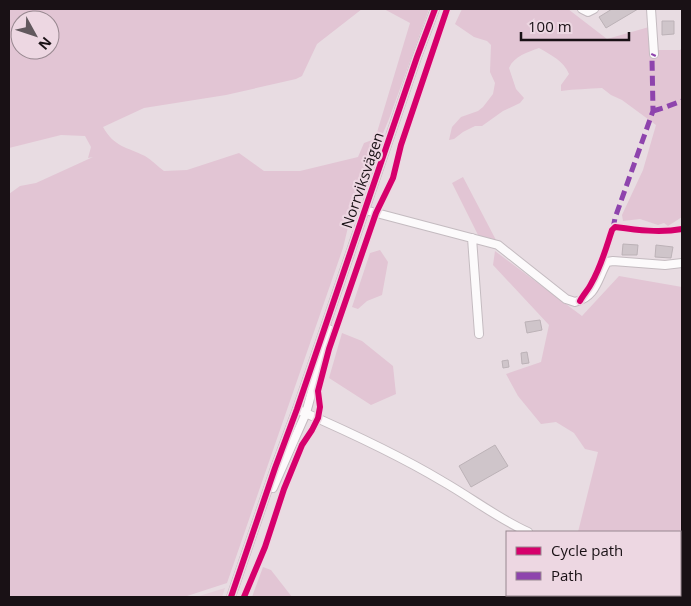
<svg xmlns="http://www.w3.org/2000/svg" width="691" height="606" font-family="'Open Sans',sans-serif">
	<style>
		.built { fill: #e6d0db }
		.green { fill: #e2c5d4; fill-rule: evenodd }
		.building { fill: #cfc5ca; stroke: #bcb2b7 }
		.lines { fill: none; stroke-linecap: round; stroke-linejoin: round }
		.minor-casing { stroke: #c4bbc0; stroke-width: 10 }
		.minor { stroke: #fcfafb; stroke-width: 8 }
		.quiet { stroke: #8e44ad; stroke-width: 5; stroke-dasharray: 10 5; stroke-linecap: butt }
		.cycleway-casing { stroke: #edd7e2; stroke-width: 9 }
		.cycleway { stroke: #d6006c; stroke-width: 6 }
		.labels { text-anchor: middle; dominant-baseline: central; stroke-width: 4.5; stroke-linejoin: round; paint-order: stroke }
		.street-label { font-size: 15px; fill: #191115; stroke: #edd7e2 }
	</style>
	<rect width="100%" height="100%" fill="#e8dce2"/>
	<path class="built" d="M225,588L222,597H196Z"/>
	<path class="green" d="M9,9H362L317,44L302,76L296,79L226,95L144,108L103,127C114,147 127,147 145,156C152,160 158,167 164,171L187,170L239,153L264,171H300L358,157L364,143L375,139L410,23L384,9H429L389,119L354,202L343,248L227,583L184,597H9V194L20,186L36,183L93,157L88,158L91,147L85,136L61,135L9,148ZM20,20H50V50H20Z
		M462,9H568L607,39L649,27L652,50H680L682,48V217L668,226L664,223L658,225L640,219L623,221L622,215L643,170L656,125L622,100L611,95L602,88C588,89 575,89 561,91V85L569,74C564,61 551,55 539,48C528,52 514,56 509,68L516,89L524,98L520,103L503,111L482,126H475L463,132L454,139L449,140L452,127L461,117L478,111L483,107L493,94L495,83L490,72L491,45L487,41L474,37L455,24Z
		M463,177L497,242L480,239L452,183Z
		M380,250L388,262L382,295L367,301L358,309L352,307L370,253Z
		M495,251L582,316L619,276L682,287V597H504L507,593V595H680V532H578L598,452L585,449L574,433L556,422L541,424L518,396L506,374L541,362L549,325L493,265Z
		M342,333L362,341L393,366L396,394L371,405L329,378Z
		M263,567L271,570L292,597H252Z"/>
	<path class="building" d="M612,9H638L606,28L599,17Z
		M662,21H674V34L662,35Z
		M623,244L638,245L637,255H622Z
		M656,245L673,247L671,258L655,257Z
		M540,320L542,330L527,333L525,322Z
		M527,352L529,363L522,364L521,353Z
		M508,360L509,367L503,368L502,361Z
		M495,445L508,466L471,487L459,466Z"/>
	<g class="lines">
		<g class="minor-casing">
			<path id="minor" d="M582,9L588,12L594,9
				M651,9L654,54
				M365,210L498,245L566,299L575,302C597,296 597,279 607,262L613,261L665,265L682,263
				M472,238L479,334
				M301,411C349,432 397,454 442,481C472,498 497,518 528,532
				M273,488L306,413L329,329
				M231,597L275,468L297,409L417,57L435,9
				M531,597L533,595
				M679,597L682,595"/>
		</g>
		<use href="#minor" class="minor"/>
		<path class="quiet" d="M653,111L663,108L682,101
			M613,229L615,218L653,111L652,58L654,54"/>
		<g class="cycleway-casing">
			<path id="cycleway" d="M580,301C583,295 588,290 591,284C601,267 606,248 612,230L615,227C637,230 660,233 682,229
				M231,597L275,468L297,409L417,57L435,9
				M244,597L265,547L284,489L302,445L312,430L318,418L320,407L318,391L329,349L376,213L393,178L401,145L447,9"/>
		</g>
		<use href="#cycleway" class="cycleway"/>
	</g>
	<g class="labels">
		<g class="street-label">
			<text transform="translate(362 180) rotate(-71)">Norrviksvägen</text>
		</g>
	</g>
	<rect width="691" height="606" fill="none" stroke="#191115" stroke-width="20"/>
	<rect x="506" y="531" width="175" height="65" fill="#edd7e2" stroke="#988890"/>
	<rect x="516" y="547" width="25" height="8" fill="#d6006c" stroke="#988890"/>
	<text x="551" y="556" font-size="15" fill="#191115">Cycle path</text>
	<rect x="516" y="572" width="25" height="8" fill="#8e44ad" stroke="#988890"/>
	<text x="551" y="581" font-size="15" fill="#191115">Path</text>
	<g transform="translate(35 35) rotate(130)"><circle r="24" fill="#edd7e2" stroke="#988890"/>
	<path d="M0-4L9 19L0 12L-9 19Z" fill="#61585d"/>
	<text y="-8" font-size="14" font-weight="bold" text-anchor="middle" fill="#191115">N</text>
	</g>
	<path d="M521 32v8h108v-8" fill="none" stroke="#191115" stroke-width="2.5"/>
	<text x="528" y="32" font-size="15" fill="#191115" stroke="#edd7e2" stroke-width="4" paint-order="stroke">100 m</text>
</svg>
